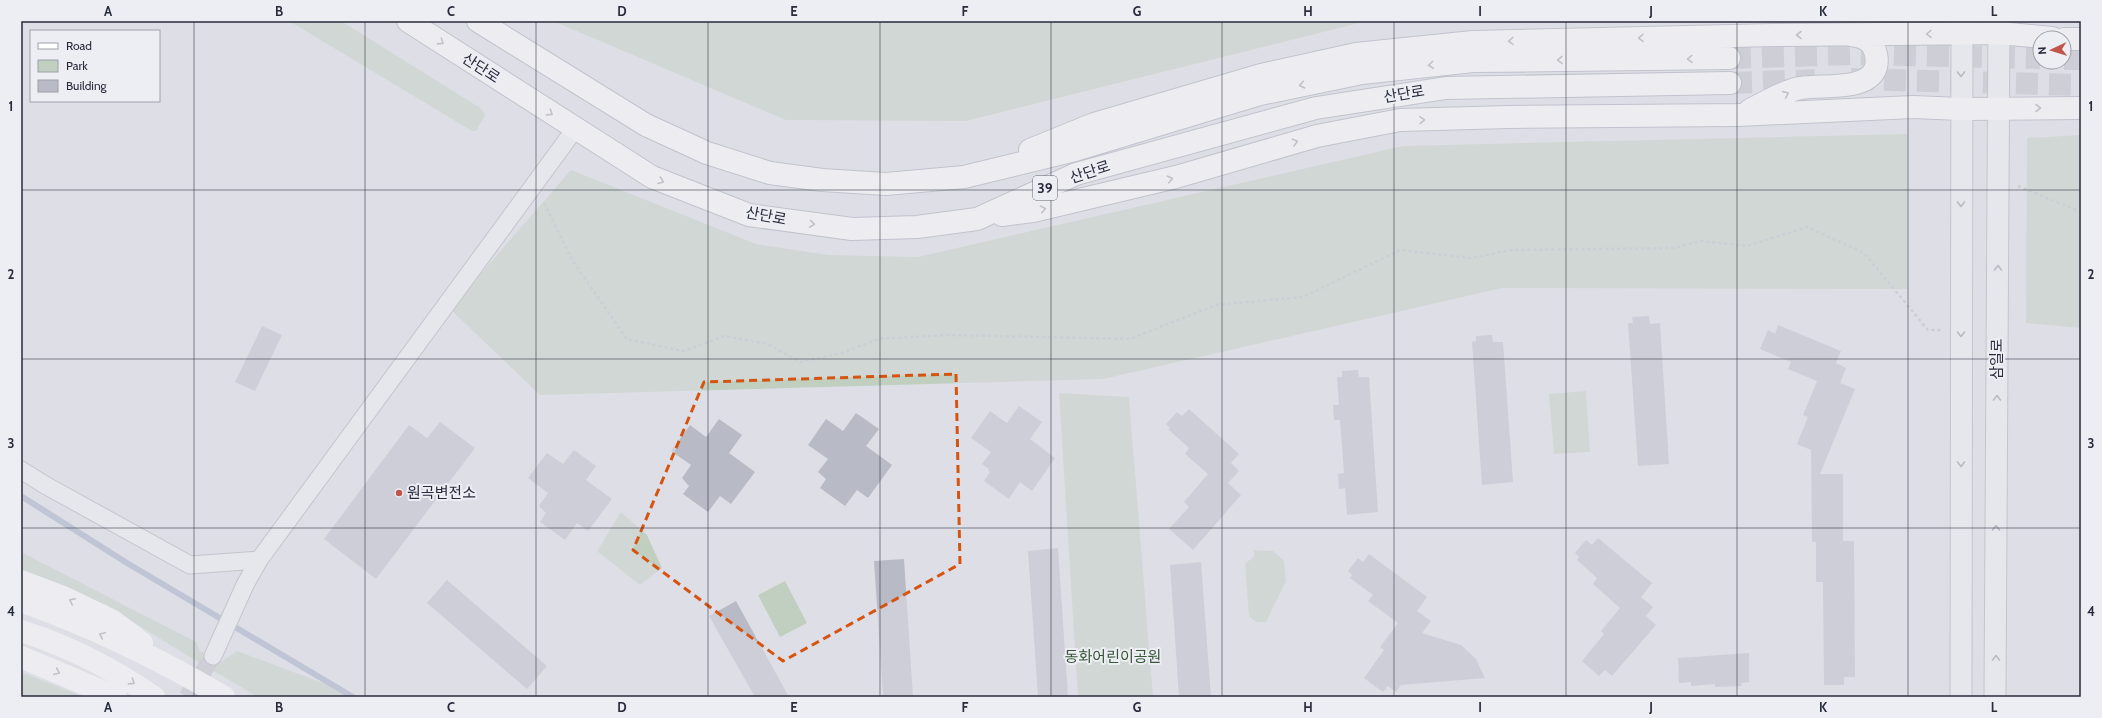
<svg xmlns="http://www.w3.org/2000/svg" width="2102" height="718" font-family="Cabin,'Noto Sans KR',sans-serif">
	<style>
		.green { fill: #c0cfc0 }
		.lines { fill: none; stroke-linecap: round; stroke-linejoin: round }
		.stream { stroke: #9ba6c3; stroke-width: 6 }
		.building { fill: #b8bac5 }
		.minor-tunnel { stroke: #babbc4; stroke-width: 17; stroke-dasharray: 17 8; stroke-linecap: butt }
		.primary-tunnel { stroke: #babbc4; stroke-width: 22; stroke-dasharray: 22 11; stroke-linecap: butt }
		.minor-casing { stroke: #a4a5af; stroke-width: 19 }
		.tertiary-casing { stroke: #a4a5af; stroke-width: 23 }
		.primary-casing { stroke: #9ea1b1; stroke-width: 24 }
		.path { stroke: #b8bac1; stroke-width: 2.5; stroke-dasharray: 3 3; stroke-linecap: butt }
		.minor { stroke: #f0f1f5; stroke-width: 17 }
		.tertiary { stroke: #f0f1f5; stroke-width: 21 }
		.secondary { stroke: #fff; stroke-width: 22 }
		.primary { stroke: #fff; stroke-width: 22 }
		.oneway { stroke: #9ea0a7 }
		.oneway2 { stroke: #8c8e98 }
		.marked { fill: none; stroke: #d55411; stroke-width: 3; stroke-dasharray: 8 5; stroke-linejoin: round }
		.grid { fill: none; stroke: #282b3b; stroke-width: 1; stroke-opacity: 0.55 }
		.poi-dot { fill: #c1554c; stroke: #edeef4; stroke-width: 1.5 }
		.labels { text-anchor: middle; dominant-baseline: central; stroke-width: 4; stroke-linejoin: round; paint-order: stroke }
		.shield { fill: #edeef4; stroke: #636672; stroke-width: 1 }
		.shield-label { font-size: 14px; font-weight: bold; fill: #282b3b }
		.street-label { font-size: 15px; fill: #282b3b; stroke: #edeef4 }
		.poi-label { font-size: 15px; fill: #282b3b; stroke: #edeef4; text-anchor: start }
		.park-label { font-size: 15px; fill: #375638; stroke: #edeef4 }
		.neatline { fill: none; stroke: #282b3b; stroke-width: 1.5 }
		.grid-label { font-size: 13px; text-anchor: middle; font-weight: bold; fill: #282b3b }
	</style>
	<rect width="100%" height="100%" fill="#dedfe6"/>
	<path class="green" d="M289,21H341L482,109L485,115L476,131H472Z
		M553,21H732L736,23L738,21H1367L966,121L786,120Z
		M1907,134V289L1502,288L1103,379L540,395L450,309L571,170L756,244L828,255L918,257L1403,146Z
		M2081,135V328L2026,323L2027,138Z
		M1586,391L1590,452L1554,454L1549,394Z
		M1059,393L1129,397L1153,697H1078Z
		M621,512L647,535L662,568L640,585L597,551Z
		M1254,550L1273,551L1284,561L1286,581L1266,622H1256L1249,616L1245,564L1254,556Z
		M21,552L196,642L200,651L221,662L237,651L360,697H258L183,653L108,606L21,571Z
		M785,581L807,623L780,637L758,595Z
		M21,672L84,697H21Z"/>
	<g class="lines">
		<path class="stream" d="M21,496L127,563L353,697"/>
	</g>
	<path class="building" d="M1649,316L1650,324L1660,323L1669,464L1638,466L1628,323H1633L1632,317Z
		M1778,325L1841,351L1836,363L1846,368L1840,383L1855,389L1820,474H1843V541H1854L1855,677H1844V685H1824L1823,582H1816V542H1812L1811,450L1797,444L1808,417L1803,415L1817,381L1788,369L1791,362L1760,349L1768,330L1775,334Z
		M262,326L282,335L255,391L235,382Z
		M1492,335L1493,342H1503L1513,482L1482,485L1472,342L1476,341V336Z
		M1358,370L1359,377H1369L1378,512L1347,515L1345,488L1339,489L1338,474L1344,473L1340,420H1334L1333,405H1339L1337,377H1342V371Z
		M1019,406L1042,422L1030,439L1055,458L1032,491L1020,482L1009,499L984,481L990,472L988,470L989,469L982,464L991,452L971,438L990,411L1007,423Z
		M1189,409L1239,454L1231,463L1239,471L1228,483L1241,495L1193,550L1169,529L1189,507L1184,502L1208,474L1185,454L1189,448L1168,429L1170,428L1166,424L1177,412L1182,416Z
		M856,413L879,429L866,446L892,465L868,498L857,490L845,506L820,488L826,479L818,472L828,459L808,445L826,419L843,431Z
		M719,419L742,435L729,453L755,472L731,504L720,496L708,512L683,494L689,486L682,478L691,465L671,451L690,425L706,437Z
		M440,422L475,448L376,579L324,539L409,425L427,438Z
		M574,450L596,466L586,480L612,499L588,531L577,523L565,540L540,522L546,513L539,506L548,493L528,478L547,453L563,464Z
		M1598,538L1652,583L1641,597L1653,607L1646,616L1656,625L1612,676L1605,670L1599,676L1582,661L1604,634L1601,631L1620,608L1593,584L1597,578L1577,560L1579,557L1575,553L1586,540L1592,545Z
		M1058,548L1068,697H1038L1028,551Z
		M1369,554L1427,597L1417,611L1431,621L1422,633L1461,645L1476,659L1485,678L1401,685L1396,692L1388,686L1383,692L1364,678L1384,650L1380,647L1398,623L1368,601L1373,595L1350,578L1352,575L1348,571L1358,558L1363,562Z
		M904,559L913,697H883L874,561Z
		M1201,562L1211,697H1179L1170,565Z
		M447,580L547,666L527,689L427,603Z
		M736,601L789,697H755L709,616Z
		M1749,653V682L1741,683L1742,686L1715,687V684L1691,686V682L1679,683L1678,658Z"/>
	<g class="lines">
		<path class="minor-tunnel" d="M187,697L213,656"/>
		<path class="primary-tunnel" d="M1729,58L1854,54L2040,58
			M2064,59H2081
			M1851,79L2081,85
			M1730,83L1815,80"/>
		<g class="minor-casing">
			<path id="minor" d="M21,470L45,485L190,565L259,560
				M213,656L245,585L259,560L575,129"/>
		</g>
		<g class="tertiary-casing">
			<path id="tertiary" d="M1961,697L1962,21
				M1995,697L1999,21"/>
		</g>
		<g class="primary-casing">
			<path id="primary" d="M408,21L652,177L749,215L852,229L917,227L977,219L1076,174L1316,108L1446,88L1730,83
				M478,21L646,125L707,153L770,173L822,180L886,184L964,177L1075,150L1260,94L1362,73L1473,61L1729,58
				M2064,39H2081
				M1750,110C1764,103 1786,90 1801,88C1822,84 1868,92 1876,67C1878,59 1876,52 1873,46C1868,38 1860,36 1851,35
				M1030,150L1094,124L1261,75L1356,54L1473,42L1774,35L1999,33L2052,38
				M1002,215L1033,211L1176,177L1317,136L1400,120L1509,117L1738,115L1913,107L1961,109L2081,108"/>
		</g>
		<path class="path" d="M2018,186L2081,212
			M544,203L572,260L627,339L683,351L724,336L768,344L800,362L842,353L878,339L949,335L1130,339L1216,305L1303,297L1400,250L1470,258L1512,250L1674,248L1701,241L1747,246L1807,227L1864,253L1928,330H1942"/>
		<use href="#minor" class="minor"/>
		<use href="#tertiary" class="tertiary"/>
		<path class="secondary" d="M21,581L63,597L113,621L142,643
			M21,601C92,626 159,659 224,697
			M21,631C69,646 113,669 154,697
			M21,657L116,697"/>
		<use href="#primary" class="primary"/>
	</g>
	<defs><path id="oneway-chevron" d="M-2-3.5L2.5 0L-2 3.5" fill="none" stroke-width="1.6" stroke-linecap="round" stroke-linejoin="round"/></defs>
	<g class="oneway">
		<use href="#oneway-chevron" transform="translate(1929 34) rotate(179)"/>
		<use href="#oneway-chevron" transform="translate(1799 35) rotate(180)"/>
		<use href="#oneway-chevron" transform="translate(1641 38) rotate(179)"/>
		<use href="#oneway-chevron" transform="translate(1511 41) rotate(179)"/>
		<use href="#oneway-chevron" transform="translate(441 42) rotate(33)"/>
		<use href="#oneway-chevron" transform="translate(1690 59) rotate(179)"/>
		<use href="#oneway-chevron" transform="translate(1560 60) rotate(179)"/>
		<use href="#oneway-chevron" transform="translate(1431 65) rotate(174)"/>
		<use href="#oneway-chevron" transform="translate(1302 85) rotate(168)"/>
		<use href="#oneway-chevron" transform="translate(1786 94) rotate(-24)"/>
		<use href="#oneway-chevron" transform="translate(2038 108)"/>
		<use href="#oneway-chevron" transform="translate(550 113) rotate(33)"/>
		<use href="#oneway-chevron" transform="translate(1422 120) rotate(-2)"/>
		<use href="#oneway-chevron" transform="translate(1295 142) rotate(-15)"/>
		<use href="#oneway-chevron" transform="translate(1170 179) rotate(-13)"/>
		<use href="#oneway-chevron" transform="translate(661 181) rotate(21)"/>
		<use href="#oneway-chevron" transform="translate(1043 209) rotate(-13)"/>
		<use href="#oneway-chevron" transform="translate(812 224) rotate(8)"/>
		<use href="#oneway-chevron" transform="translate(72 601) rotate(-154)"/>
		<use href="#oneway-chevron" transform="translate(102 635) rotate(-155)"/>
		<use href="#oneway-chevron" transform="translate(57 672) rotate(23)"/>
		<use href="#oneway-chevron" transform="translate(132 682) rotate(33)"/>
	</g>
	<g class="oneway2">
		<use href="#oneway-chevron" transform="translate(1961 74) rotate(90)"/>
		<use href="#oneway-chevron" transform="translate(1961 204) rotate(90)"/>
		<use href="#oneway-chevron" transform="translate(1998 268) rotate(-90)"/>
		<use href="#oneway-chevron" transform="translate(1961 334) rotate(90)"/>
		<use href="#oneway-chevron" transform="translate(1997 398) rotate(-90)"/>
		<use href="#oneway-chevron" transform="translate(1961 464) rotate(90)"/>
		<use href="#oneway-chevron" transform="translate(1996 528) rotate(-90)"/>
		<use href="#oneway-chevron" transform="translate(1996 658) rotate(-90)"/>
	</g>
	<path d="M0 0H2102V718H0ZM956,374L960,564L783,661L633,550L704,382Z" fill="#dedfe6" fill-opacity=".55" fill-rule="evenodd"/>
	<path class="marked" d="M956,374L960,564L783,661L633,550L704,382Z"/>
	<path class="grid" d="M194,21V697M365,21V697M536,21V697M708,21V697M880,21V697M1051,21V697M1222,21V697M1394,21V697M1566,21V697M1737,21V697M1908,21V697M21,190H2081M21,359H2081M21,528H2081"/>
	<circle class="poi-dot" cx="399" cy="493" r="4"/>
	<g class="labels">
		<rect class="shield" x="1033" y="176" width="24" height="24" rx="3"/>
		<g class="shield-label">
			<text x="1045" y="188">39</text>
		</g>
		<g class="street-label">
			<text transform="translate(481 68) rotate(33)">산단로</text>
			<text transform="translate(1404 94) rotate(-9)">산단로</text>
			<text transform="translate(1090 172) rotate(-18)">산단로</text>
			<text transform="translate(766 216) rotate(11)">산단로</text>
			<text transform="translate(1997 359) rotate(-90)">삼일로</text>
		</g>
		<g class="poi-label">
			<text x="407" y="493">원곡변전소</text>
		</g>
		<g class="park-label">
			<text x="1113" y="657">동화어린이공원</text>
		</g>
	</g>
	<rect width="2102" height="718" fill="none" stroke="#edeef4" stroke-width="44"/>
	<rect x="30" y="30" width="130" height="72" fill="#edeef4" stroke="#9ea0aa"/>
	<rect x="38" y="43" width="20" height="6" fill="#ffffff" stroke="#9ea0aa"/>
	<text x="66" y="50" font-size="12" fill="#282b3b">Road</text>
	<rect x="38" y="60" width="20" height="12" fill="#c0cfc0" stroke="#9ea0aa"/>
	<text x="66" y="70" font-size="12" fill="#282b3b">Park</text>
	<rect x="38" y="80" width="20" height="12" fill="#b8bac5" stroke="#9ea0aa"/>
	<text x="66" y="90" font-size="12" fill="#282b3b">Building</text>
	<g transform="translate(2052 50) rotate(266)"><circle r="19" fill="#edeef4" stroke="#9ea0aa"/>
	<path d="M0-3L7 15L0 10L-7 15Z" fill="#c1554c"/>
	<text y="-6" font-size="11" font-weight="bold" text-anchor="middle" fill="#282b3b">N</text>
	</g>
	<rect x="22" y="22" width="2058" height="674" class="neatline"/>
	<g class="grid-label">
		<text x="108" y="16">A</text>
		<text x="279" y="16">B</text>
		<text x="451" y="16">C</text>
		<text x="622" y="16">D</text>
		<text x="794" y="16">E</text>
		<text x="965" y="16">F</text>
		<text x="1137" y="16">G</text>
		<text x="1308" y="16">H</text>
		<text x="1480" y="16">I</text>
		<text x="1651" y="16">J</text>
		<text x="1823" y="16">K</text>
		<text x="1994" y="16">L</text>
		<text x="11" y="111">1</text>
		<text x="2091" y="111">1</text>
		<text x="11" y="279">2</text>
		<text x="2091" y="279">2</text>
		<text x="11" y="448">3</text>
		<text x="2091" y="448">3</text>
		<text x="11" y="616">4</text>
		<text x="2091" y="616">4</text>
		<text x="108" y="712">A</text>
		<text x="279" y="712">B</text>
		<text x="451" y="712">C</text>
		<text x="622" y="712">D</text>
		<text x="794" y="712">E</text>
		<text x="965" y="712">F</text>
		<text x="1137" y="712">G</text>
		<text x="1308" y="712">H</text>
		<text x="1480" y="712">I</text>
		<text x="1651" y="712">J</text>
		<text x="1823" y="712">K</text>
		<text x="1994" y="712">L</text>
	</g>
</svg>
